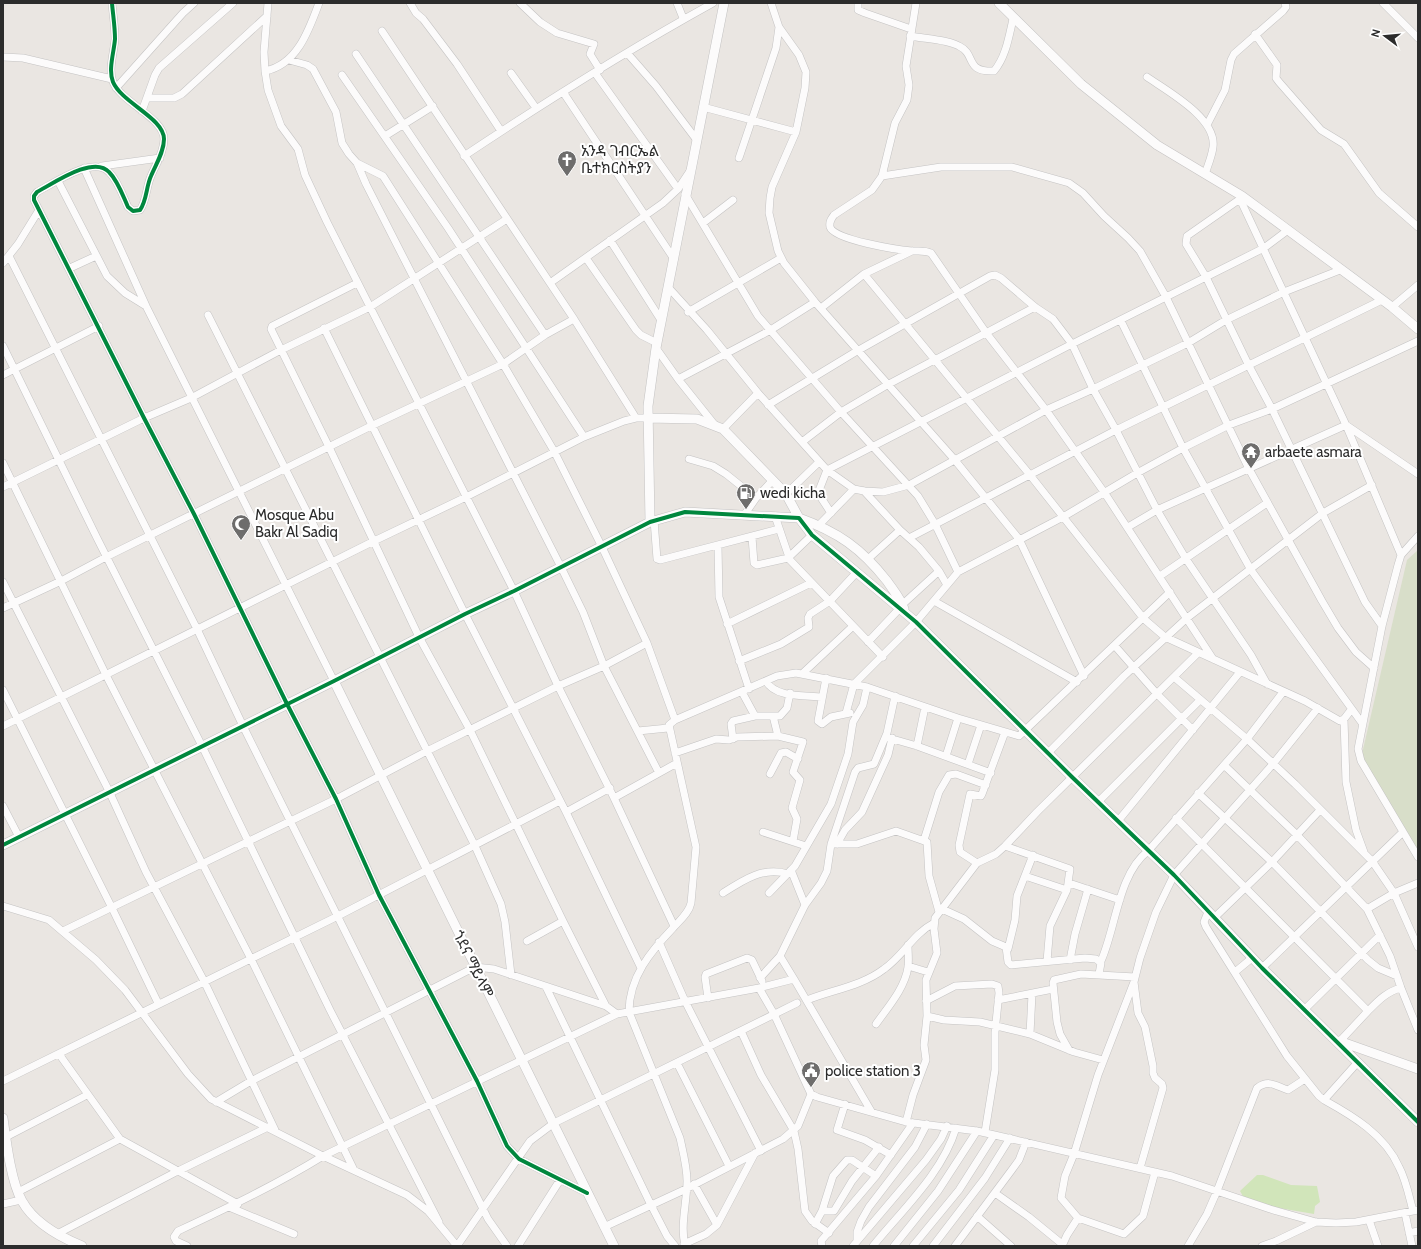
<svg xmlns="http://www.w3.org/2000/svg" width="1421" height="1249" font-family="Cabin,'Noto Sans Ethiopic',sans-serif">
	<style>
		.green { fill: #d1e5ba }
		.cemetery { fill: #d8dec9 }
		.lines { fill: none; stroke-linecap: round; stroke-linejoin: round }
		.minor-casing { stroke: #c4c3c3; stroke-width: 8 }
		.tertiary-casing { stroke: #c4c3c3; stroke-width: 10 }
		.minor { stroke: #fcfbfb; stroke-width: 7 }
		.tertiary { stroke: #fcfbfb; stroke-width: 9 }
		.cycleway-casing { stroke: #fff; stroke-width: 6 }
		.cycleway { stroke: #00873e; stroke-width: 4 }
		.labels { text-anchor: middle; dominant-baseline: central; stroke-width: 4; stroke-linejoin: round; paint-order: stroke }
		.poi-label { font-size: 15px; fill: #2c2c2c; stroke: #fff; text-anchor: start }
		.street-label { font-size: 15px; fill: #2c2c2c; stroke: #fff }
	</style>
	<rect width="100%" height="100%" fill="#eae6e2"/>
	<path class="green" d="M1257,1175H1263L1291,1185L1317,1186L1320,1202L1315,1206L1314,1214L1273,1207L1244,1198L1240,1191Z"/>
	<path class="cemetery" d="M1418,550V851L1361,758L1407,560Z"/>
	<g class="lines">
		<g class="minor-casing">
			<path id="minor" d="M112,3C113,15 115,27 115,39C114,52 108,70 113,82C122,103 164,118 164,139C164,152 156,164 151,176C146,187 147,200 140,210L133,211L128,207C123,196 118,181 109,172C94,155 54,183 37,192L34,196V200L144,418L194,514L287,704L336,799L379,895L477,1081L507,1146L519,1159L587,1193
				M268,3L264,52L265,71L268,90L281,126L298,149L305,175L327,222L514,591L558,686L614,798L674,926
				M410,3L416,13L423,19L457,64L501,131
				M520,3L540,22L557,33L594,44L590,54L600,70
				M677,3L683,18
				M771,3L779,27L799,55L806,72L805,88L796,132L772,187L770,198L769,213L778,251L784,263L815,302L954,459L1019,539L1084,676
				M858,3V10L865,13L911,29
				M916,3L906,66L909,85L907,100L895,123L882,176L872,190L834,215C831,219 829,222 830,227C834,240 899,250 912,251C919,251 925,250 931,253L987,334L1046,410L1104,492L1213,659
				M1383,3L1418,38
				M382,31L574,319L636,418
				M1255,34L1277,65L1276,78L1279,82L1321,130L1344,144L1379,193L1418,227
				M910,36C925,39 946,39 959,46C977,55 964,72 994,71C1006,57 1009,36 1013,19
				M356,54L545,335
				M628,54L656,86L696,139
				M3,57L23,58L112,79
				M289,60L307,65L313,69L336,112L342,143L349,154L357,163L383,176L503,364L554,451L602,547L647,643L675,720
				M265,71C297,65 309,30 319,3
				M511,73L536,108
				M595,73L678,189
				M342,75L448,228L584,437
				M1147,77C1167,91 1217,118 1213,147C1212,156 1208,165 1205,174
				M116,88L183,13L194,3
				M563,92L674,259
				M148,98H174L182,94L267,16
				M703,107L796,132
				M142,111L155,75L159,68L233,3
				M1207,125L1225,90L1231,60L1234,54L1283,11L1286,7L1285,3
				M385,136L433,106
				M464,156C545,102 628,50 713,3
				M739,158L776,48L779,27
				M357,163L366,184L561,567L583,612L604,666L659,773
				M102,166L160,158
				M84,168L146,306L334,681
				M882,176L941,167H1012L1069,183L1083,193L1104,216L1128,238L1140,251L1166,297L1249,469L1322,601L1338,628L1356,652L1374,668
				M58,181L107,276L125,293L146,306
				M685,194L758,316L841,412L918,496L935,524L958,572
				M1242,196L1240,199L1346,425L1401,555
				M1240,199L1187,236L1186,244L1206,277L1249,366L1272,409L1365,602L1382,626
				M703,223L733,200
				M610,240L661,320
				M9,256L197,629L243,726L488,1219L507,1246
				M586,258L636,330L641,335L657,343
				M3,263L18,244L39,210
				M70,268L96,256
				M864,274L1030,475L1144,619L1165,637L1305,701L1340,721L1344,719L1351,710
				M357,283L272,326L271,329L329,447L419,637L470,730L563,921L606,1006
				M550,283L663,203L678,189L690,171
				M668,287L707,330L758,393L827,470L854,489L819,525
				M1392,307L1418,285
				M821,308L864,274L912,251
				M688,312L781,258
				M208,315L475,846L501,904L505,922L511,975
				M1121,321L1183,448L1251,570L1362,723
				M324,328L465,614L566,812L641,968
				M3,346L97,538L202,746L330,1010L439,1222
				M656,348L678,379L714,424
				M3,375L99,326
				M678,379L769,331L815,302
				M768,405L857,351L990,276L995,275L1001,278L1035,307L1053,319L1072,344L1093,389L1116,430L1157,510L1186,559L1251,655L1267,684
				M723,429L758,393
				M802,442L841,412L887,385L1035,307
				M689,459L713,466L726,474L756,498
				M3,463L106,675L251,959L354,1170
				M3,487L144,418L191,398L281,350L370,307L507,219
				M854,489L864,491L883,492L909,485L1046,410L1093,389L1188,343L1226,320L1284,292L1340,270
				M864,491L900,530L919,547L939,571L947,585
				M786,494L819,462
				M831,513L818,493L827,470L1072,344L1264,248L1288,230
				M745,514L756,498L773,480
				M775,516L790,560L883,657
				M654,520L657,559L660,560L779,529
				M1128,527L1157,510L1346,425L1418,474
				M1418,536L1401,555L1398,565L1382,626L1358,749L1361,761L1418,857
				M752,537L754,563L757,565L788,558L812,535
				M909,538L1116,430L1382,300
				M718,546L719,597L749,689
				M868,559L900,530
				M1160,576L1267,503
				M3,582L109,791L146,872L204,981L275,1130
				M934,601L1077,682
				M903,604L939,571
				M3,608L61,581L106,557L371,426L503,364L545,335L574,319
				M727,624L811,583
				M868,642L900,608
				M1115,646L1157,694L1193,730
				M739,661L781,644L809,627L808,618L810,614L830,601L857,572
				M803,673L852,627
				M1174,677L1247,739L1295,784L1372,861L1394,893L1418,947
				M826,678L818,721L822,724L831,717L850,713
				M766,681C775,698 805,695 822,697
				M3,690L112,908L158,1003
				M742,692L755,716
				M846,713L854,684L916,622L958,572L1063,517L1139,472L1183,448L1229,425L1272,409L1418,341
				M773,716L778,736
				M1344,719L1346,782L1356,830L1364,852
				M3,726L374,541L466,497L584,437L624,421L636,418H647
				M638,731L668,728
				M889,738L917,746L991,773
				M733,739L731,724L733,721L755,716H780L787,708L790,693
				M917,746L925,707
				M675,753L716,739L729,740L737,737L778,736L803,742L793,772L800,780L792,808L797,819L793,841
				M1048,753L1124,676L1187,618L1323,513L1372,485
				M946,756L958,718
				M968,764L981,725
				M1224,765L1297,835L1367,909L1390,956L1401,988L1418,1030
				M770,774L781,753L786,752L798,759
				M1198,793L1272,862L1368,960L1378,968L1397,976
				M614,798L677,763
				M1098,802L1200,700
				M3,806L19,837
				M566,812L610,788
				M1176,818L1368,1011L1340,1041
				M1118,821L1240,672
				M763,832L806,846
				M924,840L939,792L949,775L956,774L986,785
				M831,844H857L896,831L927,842L929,876L939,912
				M837,844L845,830L862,812L888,755L892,738
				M1005,846L1070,869L1067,890L1050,926L1047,961
				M977,863L960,852L959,845L970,794L981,796L982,794L1005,732
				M791,870L805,905
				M1025,876L1067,890
				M1069,883L1120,900
				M723,893C743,880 764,866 788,874
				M769,893L795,866L831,804L848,754L853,722L863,705L867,687
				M3,906L49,920L96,960L125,990L188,1074L211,1099L323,1156L407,1195L428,1211L457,1246
				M942,909L964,919L992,941L1006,947L1008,962L1011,965L1085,958L1096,959L1101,963L1099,974
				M1367,909L1394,893L1418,883
				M1208,912L1204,922L1206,927L1287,1056L1319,1096L1324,1100L1358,1062
				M1214,918L1272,862L1320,810
				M63,931L336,799L427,751L558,686L604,666L647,643
				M527,941L563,921
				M659,942L685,1001L761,1151
				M1008,949L1015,920L1017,896L1033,855
				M780,956L794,979
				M1070,960L1075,934L1088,889
				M1101,961C1116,928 1118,874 1148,851L1247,739L1283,692
				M908,966L928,972
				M1262,968L1403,832
				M1235,972L1252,958
				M760,978L780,956L805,905L821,883L827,871L831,844L855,772L858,768L874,764L887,733L895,696
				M1134,982L1138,1013L1145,1027L1153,1066V1073L1155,1078L1162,1084L1163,1088L1140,1168
				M546,987L651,1205L667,1236L675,1246
				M759,988L774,1014L811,1094L817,1097L906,1122L977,1131L1172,1176L1270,1209L1316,1222L1336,1223L1356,1222L1418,1210
				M708,998L705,977L706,974L747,958L752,960L762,981
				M807,1000C832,990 862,986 884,969C903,956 913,934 934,923
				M998,1000L1053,989
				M926,1001L955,986L992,984L998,986L999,993L995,1032V1070L985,1132
				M1305,1009L1380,935
				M1368,1011C1378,1001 1386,992 1401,988
				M927,1016L944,1020L980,1022L1030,1034L1074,1052L1103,1060
				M876,1024C888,1007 905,988 908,967C909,960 908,953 908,945
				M741,1031L761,1075L794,1131L798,1149L805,1211L812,1221L829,1233
				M1030,1034L1032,994
				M1069,1050L1060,1034L1057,1022L1053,983L1054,980L1081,974L1135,977
				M59,1054L120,1139L238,1204
				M677,1063L729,1166
				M3,1081L338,916L560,801
				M1324,1100C1353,1116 1385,1135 1399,1167C1406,1180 1409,1196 1413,1211
				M216,1102L251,1081L475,967L494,969L606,1006L617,1014
				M845,1104L837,1130L865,1140L891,1155
				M906,1122L913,1095L926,1060L924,1045L927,1016L926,980L937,953L934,929L935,918L977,863L996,854L1005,846L1037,812L1198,653
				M6,1137L87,1095
				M1155,1172L1143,1216L1124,1234L1078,1218L1061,1198L1065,1176L1074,1154L1098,1075L1134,982L1140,958L1156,912L1174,875L1273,764L1318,708
				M694,1184L717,1225
				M18,1192L120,1139
				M995,1193L1029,1217L1062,1244
				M3,1204L21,1200
				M229,1207L294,1234
				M822,1211L833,1176L847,1160H852L876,1176
				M1405,1213L1412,1246
				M977,1216L1011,1246
				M1369,1220L1378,1246
				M815,1224L822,1211H834L852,1181L879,1147
				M604,1227L686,1189L783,1139L798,1126L811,1094
				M1409,1233L1418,1231
				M57,1234L176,1172L268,1127
				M857,1241V1232L861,1221L869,1207L915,1147L927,1124
				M684,1244L706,1234L717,1225L755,1153
				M187,1246L176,1241L174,1237L178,1231C227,1208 276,1185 323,1156L617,1014L759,988L794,979L871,1111
				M457,1246L530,1141L554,1123L797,1003
				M518,1246L560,1180
				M685,1246C680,1225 687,1202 687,1181C687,1167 683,1152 680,1138L629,1012C629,977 651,951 673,928C680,920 689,913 691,903L696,847L669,725L675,720L777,676L796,673L867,687L958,718L1019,736L1170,592
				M822,1246L821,1241L876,1176L913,1123
				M853,1246L926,1160L941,1139L947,1126
				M873,1246C902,1210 942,1174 956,1128
				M894,1246L938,1191L977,1131
				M913,1246L959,1190L994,1135
				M933,1246L985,1178L1010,1138
				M955,1246L1011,1171L1019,1160L1026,1142
				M1062,1246L1067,1235L1078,1218
				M1188,1246L1207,1214L1217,1191L1257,1088C1269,1079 1276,1086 1288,1090L1305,1079
				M1262,1246L1276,1241L1316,1222"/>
		</g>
		<g class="tertiary-casing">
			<path id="tertiary" d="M999,3L1081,84L1157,145L1242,196L1392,307L1418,329
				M647,418L697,419L723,429L786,494L799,518C838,532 861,548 887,581C893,590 901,599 904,609
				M650,522L648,406L656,348L724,3
				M334,681L614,1246
				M3,845L334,681L465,614L514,591L650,522L685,512L799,518L812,535L916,622L1072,777L1174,875L1262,968L1418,1122
				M1339,1041L1418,1069
				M3,1118C6,1140 11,1182 22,1201C34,1223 60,1237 82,1246"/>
		</g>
		<use href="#minor" class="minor"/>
		<use href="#tertiary" class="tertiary"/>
		<g class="cycleway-casing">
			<path id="cycleway" d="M112,3C113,15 115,27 115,39C114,52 108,70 113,82C122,103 164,118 164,139C164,152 156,164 151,176C146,187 147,200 140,210L133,211L128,207C123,196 118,181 109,172C94,155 54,183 37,192L34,196V200L144,418L194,514L287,704L336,799L379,895L477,1081L507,1146L519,1159L587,1193
				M3,845L334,681L465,614L514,591L650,522L685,512L799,518L812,535L916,622L1072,777L1174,875L1262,968L1418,1122"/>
		</g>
		<use href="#cycleway" class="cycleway"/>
	</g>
	<defs>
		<g id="church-pin" transform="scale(1)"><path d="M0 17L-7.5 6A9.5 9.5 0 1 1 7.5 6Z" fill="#6e6d6c" stroke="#fff"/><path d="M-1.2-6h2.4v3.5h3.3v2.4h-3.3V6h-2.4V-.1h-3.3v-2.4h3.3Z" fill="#fff"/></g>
		<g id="temple-pin" transform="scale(1)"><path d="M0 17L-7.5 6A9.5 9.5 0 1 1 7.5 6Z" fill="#6e6d6c" stroke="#fff"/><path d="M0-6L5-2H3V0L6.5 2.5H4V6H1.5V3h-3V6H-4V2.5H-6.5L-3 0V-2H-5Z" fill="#fff"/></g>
		<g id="fuel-pin" transform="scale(1)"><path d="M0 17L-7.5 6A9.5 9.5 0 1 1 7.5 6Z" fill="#6e6d6c" stroke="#fff"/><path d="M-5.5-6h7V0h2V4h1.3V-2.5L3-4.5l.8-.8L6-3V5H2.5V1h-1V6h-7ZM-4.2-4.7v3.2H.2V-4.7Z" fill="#fff"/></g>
		<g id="mosque-pin" transform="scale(1)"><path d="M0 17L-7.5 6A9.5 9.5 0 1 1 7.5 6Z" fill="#6e6d6c" stroke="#fff"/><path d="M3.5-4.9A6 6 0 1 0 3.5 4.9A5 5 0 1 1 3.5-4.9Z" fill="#fff"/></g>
		<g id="civic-pin" transform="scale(1)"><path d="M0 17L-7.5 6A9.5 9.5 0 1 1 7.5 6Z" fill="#6e6d6c" stroke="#fff"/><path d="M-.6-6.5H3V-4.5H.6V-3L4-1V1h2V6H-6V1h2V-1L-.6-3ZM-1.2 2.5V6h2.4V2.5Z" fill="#fff"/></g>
	</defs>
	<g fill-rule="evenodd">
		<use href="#church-pin" x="567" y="160"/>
		<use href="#temple-pin" x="1251" y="452"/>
		<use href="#fuel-pin" x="746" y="493"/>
		<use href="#mosque-pin" x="241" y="524"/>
		<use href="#civic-pin" x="811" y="1071"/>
	</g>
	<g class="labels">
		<g class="poi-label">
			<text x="581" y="151">አንዳ ገብርኤል<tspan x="581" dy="17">ቤተክርስትያን</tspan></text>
			<text x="1265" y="452">arbaete asmara</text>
			<text x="760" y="493">wedi kicha</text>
			<text x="255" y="515">Mosque Abu<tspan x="255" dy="17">Bakr Al Sadiq</tspan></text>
			<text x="825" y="1071">police station 3</text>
		</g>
		<g class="street-label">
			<text transform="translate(473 964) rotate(64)">ጎደና ማይላም</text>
		</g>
	</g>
	<rect width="1421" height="1249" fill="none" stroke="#2c2c2c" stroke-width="8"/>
	<g transform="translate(1385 36) rotate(286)" stroke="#ffffff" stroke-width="3" paint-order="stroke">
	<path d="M0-3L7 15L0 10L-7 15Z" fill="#2c2c2c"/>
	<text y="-6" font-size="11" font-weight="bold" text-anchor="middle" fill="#2c2c2c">N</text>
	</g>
</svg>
